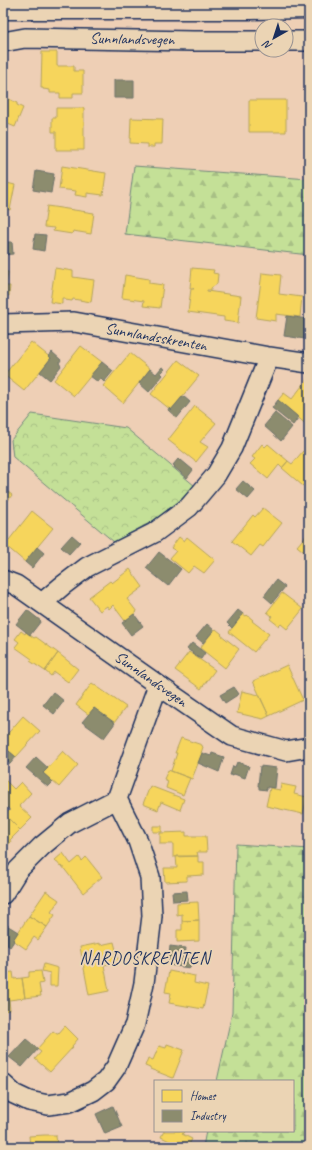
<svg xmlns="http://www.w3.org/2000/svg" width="312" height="1150" font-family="Caveat,sans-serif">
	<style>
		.forest { fill: url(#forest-firs); stroke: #70887a }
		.park { fill: url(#park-crowns); stroke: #70887a }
		.homes { fill: #f6d55c; stroke: #b4a35d }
		.industry { fill: #8c8c6e; stroke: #6a7069 }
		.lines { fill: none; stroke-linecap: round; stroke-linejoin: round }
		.street-casing { stroke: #1b2f5e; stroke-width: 22 }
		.highway-casing { stroke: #1b2f5e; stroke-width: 25 }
		.street { stroke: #ebd4b4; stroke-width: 19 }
		.highway { stroke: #ebd4b4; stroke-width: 22 }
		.labels { text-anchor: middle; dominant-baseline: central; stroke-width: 4; stroke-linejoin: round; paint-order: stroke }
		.street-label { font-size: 16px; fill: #1b2f5e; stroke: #ebd4b4 }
		.neighbourhood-label { font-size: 17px; letter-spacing: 1px; fill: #1b2f5e; stroke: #ebd4b4 }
	</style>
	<defs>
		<pattern id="forest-firs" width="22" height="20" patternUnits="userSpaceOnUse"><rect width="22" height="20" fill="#c4e097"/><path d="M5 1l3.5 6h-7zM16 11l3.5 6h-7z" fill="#a8c085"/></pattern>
		<pattern id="park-crowns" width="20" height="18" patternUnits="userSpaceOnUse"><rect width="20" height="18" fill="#c4e097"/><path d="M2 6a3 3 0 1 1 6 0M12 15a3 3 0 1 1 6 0" fill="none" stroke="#a8c085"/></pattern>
	</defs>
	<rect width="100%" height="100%" fill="#eecfb5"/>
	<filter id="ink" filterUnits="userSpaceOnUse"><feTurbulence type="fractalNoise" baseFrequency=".025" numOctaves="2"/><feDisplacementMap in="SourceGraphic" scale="8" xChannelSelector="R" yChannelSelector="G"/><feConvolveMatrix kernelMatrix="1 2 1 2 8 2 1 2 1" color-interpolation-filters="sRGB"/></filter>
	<g filter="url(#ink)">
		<path class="forest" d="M134,166L309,179V255L125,234Z
			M236,844L309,849V1147H203L206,1131H293V1081H217L232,1013Z"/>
		<path class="park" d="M32,414L126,428L195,486L172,508L153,521L114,542L13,457L11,440Z"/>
		<path class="homes" d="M42,52H57V66H74V71H83V93H73V98H60V93H50V90L43,89V88H41Z
			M3,96L17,103V105L23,108L15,127L8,124L7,126L3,124Z
			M249,100H286V132H249Z
			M56,108H84V150H56V132H52V118H56Z
			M131,118L163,119L162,144H154V147H147V144L130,143Z
			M62,166L106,173L103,195L87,193V197L75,195L76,191L59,189Z
			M3,182L15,185L10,210L3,208Z
			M47,206L94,213L91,234L73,231L72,234L53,231L54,228L44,227Z
			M55,268L73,271V277L94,280L91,302L73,299L72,301L65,300V298H62V304L50,302Z
			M192,268L214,270L213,273L218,274L217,284L211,288V290H207V291L241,296L238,323L224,321V317L188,312L191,289H194L193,288H190Z
			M3,271L8,272L6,286H10L9,296L5,295L4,301H3Z
			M262,273L281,275L279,294L302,297L300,317L276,314V321L256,318Z
			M125,275L149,279V283L163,285L160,308L143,306L144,301L122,298Z
			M31,342L51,358L24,391L4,375Z
			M81,346L102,362L74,396L54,380Z
			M130,353L150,369L123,403L103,386Z
			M178,360L199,376L171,410L151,394Z
			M309,377V427L278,400L284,393L292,399Z
			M195,406L216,423L200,442L208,447L196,462L168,440Z
			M262,444L265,447L268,444L288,461L282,468L279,465L268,479L250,464L255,459L252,457Z
			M303,451L309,456V480L303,486L282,468L288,461L292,464Z
			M3,488L12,495L3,507Z
			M263,508L282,523L263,547L260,545L251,556L232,541L253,515L255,517Z
			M32,511L53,528L25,562L5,545Z
			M309,532V556L297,546Z
			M179,537L184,541L187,537L215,560L204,573L194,566L188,573L170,558L176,551L171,548Z
			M130,569L143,587L127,599L137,612L125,621L113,605L109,609L107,606L100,611L89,597L110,581L112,583Z
			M282,593L303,609L287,629L281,624L279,626L270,619L272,616L267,612Z
			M243,614L246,616L247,615L253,620L252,621L269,634L254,652L229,632Z
			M215,629V630L216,629L222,634L221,635L239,649L225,668L200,648Z
			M21,631L25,634L26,632L34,638L36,637L58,653L45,671L30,661L32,659L15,647L19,642L15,639Z
			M189,652L215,670L201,689L175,670Z
			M58,653L78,669L68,682L54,672L51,676L45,671Z
			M287,665L303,700L269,716L253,681Z
			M92,683L126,707L114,723L94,708L89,715L76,705Z
			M242,691L259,695L269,716L263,719L237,713Z
			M23,716L40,731L16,757L3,746V739Z
			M181,738L202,745V746L203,747L201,753H202L192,779L171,771L177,753H175Z
			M63,751L78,765L59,787L43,773Z
			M168,770L190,778L183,795L166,788L168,781L164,779Z
			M3,778L14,789L21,782L31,793L19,806L32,818L20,830L5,815L10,810L3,803Z
			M281,784L296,787L294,794L307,797L303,814L266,806L270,788L280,790Z
			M150,786L184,799L180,810L161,802L158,810L143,804Z
			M5,815L20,830L10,840L11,842L6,847L3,844V817Z
			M153,826H162V832H153Z
			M186,832V836H206L207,852H197L198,856L173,857V844H160V833Z
			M63,853L71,864L79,857L82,861L86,857L102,877L83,893L62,866L61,867L55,860Z
			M176,856H198V862H204V875L187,876V881L165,882L164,868H177Z
			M46,891L59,900L51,912L55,915L47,927L29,916Z
			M198,902L199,920L182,921V914L177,915V903Z
			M29,916L47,927L38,940L34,937L26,949L13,940Z
			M199,920V941L177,942V930H182V921Z
			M114,942L119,962L104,965L109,991L89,995L80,947L100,943V945Z
			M44,964L58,968L57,986H50V973L42,971Z
			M41,971L43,983L39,984L41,996L25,998L22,978L29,977V972Z
			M169,971L195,976L194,983L208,986L203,1009L169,1003L171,993L165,992Z
			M13,972L14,979L22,978L25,998L9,1000L10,1010L3,1011V973Z
			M65,1026L78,1039L72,1046L73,1047L50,1072L35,1059L41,1052L37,1049L53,1031L57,1034H58Z
			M167,1044L184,1050L173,1078L150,1069V1068L145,1066L148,1058L153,1060L159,1046L166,1048Z
			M164,1131H182L184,1132L182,1134L192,1139L188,1147H182L161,1137Z
			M44,1135H56L57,1147H30L29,1136Z"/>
		<path class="industry" d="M114,80H134V98H114Z
			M36,171L54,174L51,193L33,190Z
			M35,234L46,235L44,251L33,249Z
			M3,242H12L13,254L3,255Z
			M287,316L308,319L305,339L284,336Z
			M52,352L61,360L59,363L61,366L50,380L40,372L51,358L49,356Z
			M102,362L113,371L104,382L101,379L98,382L90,376Z
			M162,367L165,369L161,373L163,375L149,392L139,383L150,369L156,374Z
			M183,396L190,402L177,418L168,410L169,408L171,410Z
			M278,400L297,416L298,418L293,425L272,408Z
			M275,413L292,427L281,441L264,426Z
			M178,459L180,461L181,460L193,470L187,478L174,467L175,466L173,465Z
			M243,481L255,491L248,499L236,489Z
			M72,535L80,542L69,554L61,547Z
			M37,547L44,553L32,568L25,562Z
			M159,552L181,569L168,586L146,568Z
			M276,580L285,587L272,603L264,596Z
			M27,610L41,621L30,635L16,624Z
			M238,610L243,614L232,628L227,623Z
			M134,614L143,626L131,635L122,623Z
			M207,624L214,630L203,643L196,637Z
			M192,643L205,653L201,659L192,654L193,653L187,649Z
			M234,687L239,694L225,703L220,695Z
			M53,692L64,701L54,714L43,705Z
			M94,708L115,723L104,738L82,722Z
			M3,746L16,757L10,764L3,758Z
			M202,753L211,756L212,753L224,757L219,772L198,763Z
			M36,757L48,768L43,773L53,782L48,787L26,768Z
			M237,762L249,766L245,778L234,774L233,776L230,775L233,766L235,767Z
			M260,766L277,768L275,788L267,787V790L259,789V786H258Z
			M187,891L188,900L173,901L172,892Z
			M5,924L18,932L13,940L14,941L10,947L3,942V928Z
			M170,946L186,948L185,957L169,956Z
			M169,956L191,959L190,968L168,965Z
			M26,1039L38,1049L22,1067L9,1057Z
			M113,1106L122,1127L105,1134L96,1114Z"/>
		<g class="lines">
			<g class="street-casing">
				<path id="street" d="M286,41H309
					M3,42L25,38L193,41H262
					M3,324L74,322L269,357L309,363
					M3,580L16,585L158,685L232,736L286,751L309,747
					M42,603L62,586L87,567L154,533L189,507L216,475L232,448L269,357
					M3,894L18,870L42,846L70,823L117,799L158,685
					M3,1084L14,1094L29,1101L48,1105L70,1102L93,1091L106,1081L116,1067L135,1024L144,983L152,916L150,877L138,841L117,799"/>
			</g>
			<g class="highway-casing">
				<path id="highway" d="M3,8H252L309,7"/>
			</g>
			<use href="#street" class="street"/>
			<use href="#highway" class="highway"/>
		</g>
	</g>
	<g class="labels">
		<g class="street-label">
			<text transform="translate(132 39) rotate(1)">Sunnlandsvegen</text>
			<text transform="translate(156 337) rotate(10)">Sunnlandsskrenten</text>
			<text transform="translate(151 679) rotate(35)">Sunnlandsvegen</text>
		</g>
		<g class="neighbourhood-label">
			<text x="145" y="958">NARDOSKRENTEN</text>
		</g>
	</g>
	<rect width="312" height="1150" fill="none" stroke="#ebd4b4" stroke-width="16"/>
	<rect x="8" y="8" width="296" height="1134" fill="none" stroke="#1b2f5e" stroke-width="1.5" filter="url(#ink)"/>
	<rect x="154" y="1080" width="140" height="52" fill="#ebd4b4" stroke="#989292"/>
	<rect x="162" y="1090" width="20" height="12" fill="#f6d55c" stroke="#989292"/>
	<text x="190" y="1100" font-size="12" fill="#1b2f5e">Homes</text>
	<rect x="162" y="1110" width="20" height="12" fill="#8c8c6e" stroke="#989292"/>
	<text x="190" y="1120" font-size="12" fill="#1b2f5e">Industry</text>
	<g transform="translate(274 38) rotate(219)"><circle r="19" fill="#ebd4b4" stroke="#989292"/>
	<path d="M0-3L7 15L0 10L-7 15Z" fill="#1b2f5e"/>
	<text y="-6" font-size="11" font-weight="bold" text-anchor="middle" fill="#1b2f5e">N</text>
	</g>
</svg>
